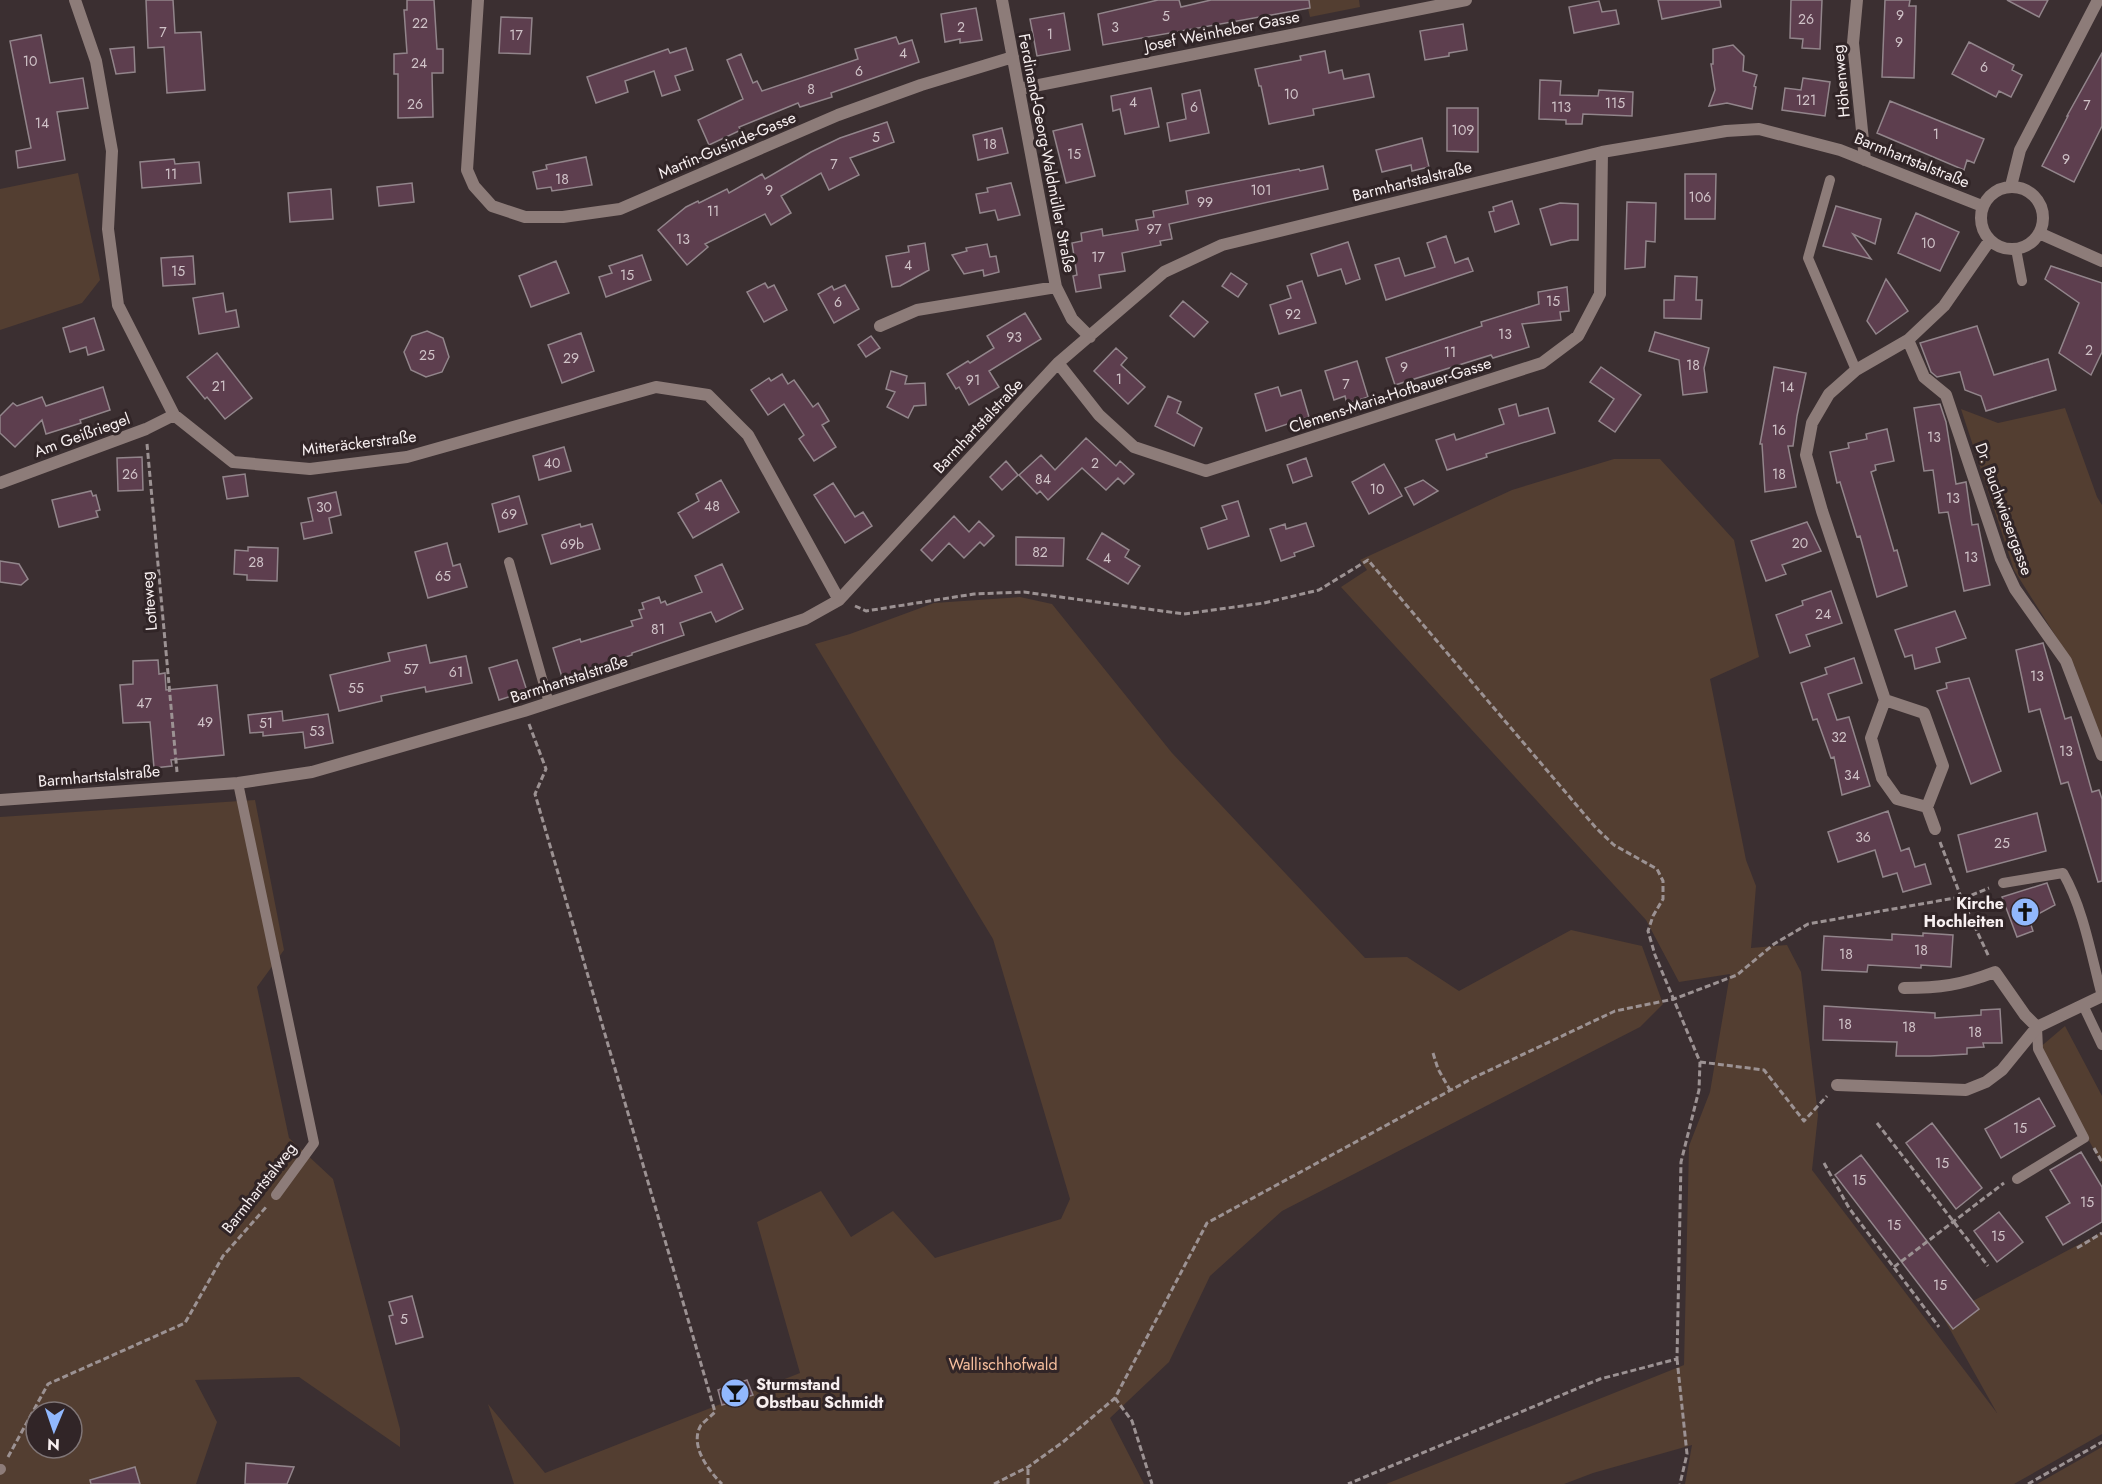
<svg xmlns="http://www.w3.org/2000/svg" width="2102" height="1484" font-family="Jost,sans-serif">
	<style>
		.green { fill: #533e31; fill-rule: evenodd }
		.building { fill: #5d3e4e; stroke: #92858b; stroke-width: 1.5 }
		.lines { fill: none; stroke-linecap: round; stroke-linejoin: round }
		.path { stroke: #9c9293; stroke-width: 3; stroke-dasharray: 6 3; stroke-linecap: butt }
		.service { stroke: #8d7c79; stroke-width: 10 }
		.minor { stroke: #8d7c79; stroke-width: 12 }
		.labels { text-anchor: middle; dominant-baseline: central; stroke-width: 6; stroke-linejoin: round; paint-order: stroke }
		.number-label { font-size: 14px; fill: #d0c3c8 }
		.street-label { font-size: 16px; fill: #f7eff0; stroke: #312527 }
		.poi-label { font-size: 16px; font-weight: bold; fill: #f7eff0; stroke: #312527; text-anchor: end }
		.park-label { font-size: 16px; fill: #f6be9d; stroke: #312527 }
	</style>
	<rect width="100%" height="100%" fill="#3b2f31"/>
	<path class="green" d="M1306,0H1359L1360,7L1310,17Z
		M78,173L100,280L82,303L0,330V189Z
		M2065,408L2097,497L2102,505V747L2074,665L2014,570L1961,409L1998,423Z
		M1614,459H1660L1734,540L1759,657L1710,679L1746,860L1756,886L1751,948L1787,945L1801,972L1818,1115L1812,1170L1997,1413L1943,1317L2102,1232V1434L2014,1484H1685L1692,1445L1593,1473L1564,1484H1386L1684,1365L1689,1146L1710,1092L1730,974L1679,982L1646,920L1341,587L1367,570L1360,560L1512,490Z
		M1020,597L1052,604L1172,753L1365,958L1407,957L1459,991L1571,930L1642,946L1663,1004L1640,1027L1282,1211L1210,1276L1169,1362L1110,1418L1144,1484H514L488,1404L545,1473L800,1373L757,1222L821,1191L851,1237L893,1211L935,1258L1061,1219L1070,1199L993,939L815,644L850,634L934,603Z
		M255,800L284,950L257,987L289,1138L333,1179L400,1429V1447L299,1377L195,1380L217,1422L196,1484H0V817ZM36,1412H72V1448H36Z
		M2065,1026L2102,1096V1164L2038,1049Z
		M2102,1447V1484H2037Z"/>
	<path class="building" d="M146,0H173L175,33L201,32L205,90L167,93L164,47L148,48Z
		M407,0H434L437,49H443V73H432L433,117L398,118V74H394V54L407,53L404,10H407Z
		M1158,0H1179L1181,7L1211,0H1309L1310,8L1103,45L1098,14Z
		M1658,0H1720L1721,7L1662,19Z
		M1791,0H1822L1820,49L1802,48L1803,39L1790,38Z
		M1885,0H1910L1909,6H1916L1914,78L1882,77Z
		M2007,0H2048L2039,17Z
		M1599,1L1602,12L1616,10L1619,24L1574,33L1569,7Z
		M976,8L982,40L960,43V39L945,42L941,14Z
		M1064,13L1070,50L1037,56L1030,19Z
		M501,17L532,18L530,54L499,53Z
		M1463,24L1467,50L1449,53V56L1425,60L1420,31Z
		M41,35L50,83L83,78L88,108L57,112L65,160L18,168L16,151L31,148L10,41Z
		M896,37L899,44L912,40L919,62L831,93L832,97L800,107L798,103L739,127L741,130L709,145L698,120L743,99L727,60L741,54L753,83L757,81L762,91L858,59L855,49Z
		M1969,42L2014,65L2012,70L2022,75L2011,97L1999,91L1996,97L1952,74Z
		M1733,45L1744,56L1743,71L1757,75L1754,86L1756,87L1752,109L1727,103L1709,106L1715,90L1711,64H1713V49Z
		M134,47L135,72L116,74L110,49Z
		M686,48L693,70L675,76L680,90L662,96L654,71L625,81L628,92L596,103L587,77L668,49L670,53Z
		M1325,51L1329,73L1342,70L1344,79L1369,74L1374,97L1313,109L1314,115L1269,124L1261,86H1259L1255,69L1301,60L1300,56Z
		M2102,53V126L2074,182L2042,166L2068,116H2067Z
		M1803,78L1830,82L1825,116L1782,110L1785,88L1801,90Z
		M1540,80L1561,81L1560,95L1598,96L1599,90L1633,92L1632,116L1583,114L1582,124H1566V120L1539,119Z
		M1151,88L1159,127L1125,134L1120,109L1113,111L1111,96Z
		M1200,90L1209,133L1170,141L1167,123L1186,119L1182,94Z
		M1890,101L1984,139L1974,163L1967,160L1964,170L1877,133Z
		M1447,108H1478V152L1447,151Z
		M887,122L894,142L850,158L859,175L829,190L821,173L781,196L791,213L771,225L765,214L705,244L708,247L687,265L658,230L686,207L698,201L699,203L727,189L729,193L762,174L765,179L811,152L840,138Z
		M1082,124L1095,176L1066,183L1053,131Z
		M1002,128L1008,153L978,160L973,135Z
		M1422,138L1429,167L1412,171L1411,165L1382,172L1376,150Z
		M586,157L592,185L552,191L551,187L537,189L533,172L547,169L546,165Z
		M174,159L175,164L199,162L201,183L142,188L140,162Z
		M1323,166L1328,189L1169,224L1172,239L1160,241L1161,245L1122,253L1125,271L1099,275L1101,288L1076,292L1073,276L1077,275L1072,243L1082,241L1081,233L1102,229L1103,236L1138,230L1136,220L1154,217L1153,211L1188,204L1186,191L1299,169L1300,171Z
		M1685,174H1716L1715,219H1685Z
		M412,183L414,202L379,206L377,187Z
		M1011,183L1020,215L998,220L995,210L980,213L976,194L988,192L987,188Z
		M331,189L333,219L290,222L288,193Z
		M1512,201L1519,224L1495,232L1489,212L1494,211L1493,207Z
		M1627,202L1656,203L1655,242L1646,241L1645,267L1625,269Z
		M1560,203L1578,204V240H1571L1551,245L1540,209Z
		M1836,206L1881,219L1875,244L1853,234L1871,259L1823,246Z
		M1916,213L1959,232L1940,271L1898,253Z
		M1446,236L1455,263L1468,258L1473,271L1386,300L1375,265L1399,258L1405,276L1435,267L1427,243Z
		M1348,242L1360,279L1346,284L1341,269L1318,276L1311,254Z
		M925,243L929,270L900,286L892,287L886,256L909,252L908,246Z
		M987,244L990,257L996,256L999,272L984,276L983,270L964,274L952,255L967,251L966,248Z
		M642,255L651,280L606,297L599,277L612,273L609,266Z
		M193,256L195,284L163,286L161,258Z
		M556,261L569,293L531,307L519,276Z
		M2051,266L2102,283V352L2091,375L2059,353L2079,303L2045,279Z
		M1231,273L1247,284L1238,297L1222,286Z
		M1675,276L1697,277L1696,300H1702L1701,319L1664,318V300H1674Z
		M1886,279L1908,311L1876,334L1867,321Z
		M1302,281L1316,323L1279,334L1270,305L1291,298L1287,286Z
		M765,283L768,288L774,285L787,310L764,322L747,292Z
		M845,285L859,309L834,323L818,294L832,286L834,290Z
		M1567,287L1569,311L1560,312L1561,320L1522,324L1529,347L1493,358L1491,355L1395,385L1386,358L1482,326L1481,322L1539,304L1538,292Z
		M223,293L226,312L236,310L239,327L199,334L193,298Z
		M1183,301L1208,322L1194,337L1170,316Z
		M1025,313L1041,339L989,371L999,387L969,405L959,387L956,389L947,374L968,361L970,363L994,348L987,336Z
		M94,318L104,350L88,355L86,347L70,352L63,328Z
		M1977,326L1994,375L2048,359L2056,390L1986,411L1981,396L1965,390L1960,372L1937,377L1931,372L1920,343Z
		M427,331L443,338L449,357L442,372L426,377L411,370L404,352L412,336Z
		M1655,332L1709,348L1704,368L1707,392L1683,395L1679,360L1649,351Z
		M581,333L594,371L562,383L548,345Z
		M871,336L880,348L866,357L858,345Z
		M1116,348L1127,358L1121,365L1145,387L1128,404L1094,371Z
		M217,353L252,398L225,419L207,397L205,399L187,377Z
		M1357,361L1368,397L1347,404L1345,396L1334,400L1325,371Z
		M1601,367L1641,395L1615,432L1599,421L1614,399L1590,382Z
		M1774,367L1806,373L1797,416L1793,446H1788L1796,487L1765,492L1762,444H1760Z
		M891,371L907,376L905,384L925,383L926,405L914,406L908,418L887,407L895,392L886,389Z
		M782,374L788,384L794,380L813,407L818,403L829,421L822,425L836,447L814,461L799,439L804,435L784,404L768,415L751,390L769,378L771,381Z
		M103,387L110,410L80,420L81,423L46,434L42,420L15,447L0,433V416L13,403L17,406L42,397L46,406Z
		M1278,387L1281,396L1301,390L1309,417L1266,431L1255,394Z
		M1168,396L1181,402L1177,413L1202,428L1194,446L1155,426Z
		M1516,404L1519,416L1548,408L1555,433L1486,454L1487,457L1447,470L1436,440L1454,434L1456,440L1504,424L1499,409Z
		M1940,404L1946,422L1956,484L1966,482L1972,525L1978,524L1990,585L1964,591L1948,512L1939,513L1933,470L1924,471L1914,408Z
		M1887,429L1894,461L1875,465L1876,470L1871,472L1894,551L1897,550L1907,586L1877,597L1860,536L1857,537L1840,482L1837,483L1830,452L1849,448L1848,443L1867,439L1866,434Z
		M1086,438L1116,466L1120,461L1134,474L1124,484L1118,478L1106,490L1082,468L1048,500L1040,491L1037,494L1019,475L1041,455L1055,470Z
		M564,447L571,471L539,480L533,456Z
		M142,457L143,490L118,491L117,458Z
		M1306,458L1312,476L1293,483L1287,465Z
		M1006,461L1018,475L1002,490L990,477Z
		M1384,464L1402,496L1369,514L1352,482Z
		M245,474L248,496L227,499L223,477Z
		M721,480L739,512L693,538L678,513L699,501L696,494Z
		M1423,480L1438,491L1414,505L1405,488Z
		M833,483L855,517L863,512L872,526L845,543L814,495Z
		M91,491L93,496L96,495L100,510L96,511L98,517L59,527L52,500Z
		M336,492L341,515L329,518L332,533L304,539L301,523L313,521L308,498Z
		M519,496L527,524L499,532L492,504Z
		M1238,501L1249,536L1208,549L1201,528L1227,519L1222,506Z
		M954,516L969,532L979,521L994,536L984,546L980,542L964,558L949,543L932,561L921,550Z
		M1807,522L1821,551L1782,565L1786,574L1766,581L1751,541Z
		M1306,523L1314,546L1294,553L1295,556L1281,561L1270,529L1285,524L1286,529Z
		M580,524L581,527L592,524L600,549L551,564L542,535Z
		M1102,533L1129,550L1125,557L1140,566L1128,584L1087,559Z
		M1016,537L1064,538L1063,566L1016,565Z
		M447,543L453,566L460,564L467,587L428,598L415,552Z
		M248,547L278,548L277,581L247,580V575L234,574L235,550L248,551Z
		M0,561L19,564L28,579L21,585L0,582Z
		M722,564L743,609L716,622L711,612L680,623L684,635L632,653V655L562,677L553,648L580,639L581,642L633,626L631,621L642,618L639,610L644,609L642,603L659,597L661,603L665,601L667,605L702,592L695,576Z
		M1831,591L1842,623L1806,635L1810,646L1790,653L1776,615L1803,605L1802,601Z
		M1955,611L1966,638L1936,648L1940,662L1915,669L1912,655L1905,657L1895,630Z
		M2043,643L2065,719L2071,717L2092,792L2099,790L2102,799V881L2098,882L2068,782L2061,784L2040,709L2029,712L2016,650Z
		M426,645L430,663L466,656L472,683L426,692L425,687L381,696L382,701L339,711L330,675L390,661L388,653Z
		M1854,658L1862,683L1828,694L1837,720L1849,717L1870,786L1842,795L1834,757L1831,758L1817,719L1813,720L1801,683L1827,674L1825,668Z
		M158,660L159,674L165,673L166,690L217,685L224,755L171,760L172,766L154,768L150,722L123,723L120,685L133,684V661Z
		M517,660L527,691L499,700L489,668Z
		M1969,678L2001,771L1971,784L1937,691L1947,688L1946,683Z
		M282,711L283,721L328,714L333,743L305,748L303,732L263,736V732L250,733L248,715Z
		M1888,811L1901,851L1909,848L1915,867L1925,864L1931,884L1903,892L1897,873L1883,877L1875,850L1838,862L1828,832Z
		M2037,813L2046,851L1967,872L1958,835Z
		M2047,883L2055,905L2029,919L2033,931L2017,937L2002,897Z
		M1923,933L1953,935L1951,967L1921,965V968L1868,965L1867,972L1822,970L1824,936L1892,940V934L1923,936Z
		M1824,1006L1935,1013V1018L1981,1015V1010L2000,1009L2002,1043H1983L1984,1047L1967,1048V1054L1930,1056H1896L1897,1042L1823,1040Z
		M2039,1098L2055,1126L2001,1158L1985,1129Z
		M1932,1123L1982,1188L1956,1209L1906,1143Z
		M2081,1152L2102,1187V1222L2063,1245L2046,1217L2070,1203L2050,1170Z
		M1861,1155L1979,1309L1953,1329L1835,1175Z
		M1999,1212L2023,1242L1997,1262L1974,1231Z
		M412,1296L423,1337L396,1344L389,1316L393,1315L389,1302Z
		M747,1380L753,1395L722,1405L718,1390Z
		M246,1463L294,1467L287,1484H245Z
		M135,1467L140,1484H91L90,1480Z"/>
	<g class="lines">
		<path class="path" d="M147,444L177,772
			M855,606L866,611L974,594L1024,592L1184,614L1264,603L1319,590L1368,560L1596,828L1614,845L1657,869L1663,881V899L1653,916L1648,931L1655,955L1700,1062L1699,1090L1681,1162L1677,1359L1600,1379L1348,1484
			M529,724L546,769L535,794L715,1412C711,1416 705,1421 701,1425C689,1445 708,1470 722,1484
			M1940,842L1961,897L1989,957
			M1433,1053L1438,1069L1450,1090
			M1700,1062L1764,1070L1804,1121L1827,1096
			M1877,1123L1988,1266
			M2094,1148L2102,1162
			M1824,1163L1849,1208L1939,1327
			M2077,1248L2102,1233
			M1894,1267L2004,1183
			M1677,1359L1687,1454L1680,1484
			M1115,1398L1132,1421L1152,1484
			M8,1457L48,1384L185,1323L223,1256L267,1206
			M994,1484L1028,1467L1063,1442L1115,1398L1207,1223L1473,1078L1615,1011L1674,999L1737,975L1774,944L1808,924L1972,895L1989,888
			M1028,1484V1468
			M2028,1484L2102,1442"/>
		<path class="service" d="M1830,180L1808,258L1856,370
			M2016,249L2022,281
			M509,562L549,703
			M238,783L314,1143L276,1195
			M2003,883L2063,873C2084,910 2091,955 2102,996
			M2083,1005L2102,1045
			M2017,1179L2084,1138L2038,1049L2037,1027
			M0,1470L1,1469"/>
		<path class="minor" d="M75,0L96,61L112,151L108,229L118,305L174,415L233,462L310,469L407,457L656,387L708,395L748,435L839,600
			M478,0L467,170L474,186L492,206L525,217H563L620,209L838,115L921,85L1013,57
			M1002,0L1056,287L1072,319L1090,337
			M1857,0L1853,43L1865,160
			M1019,89L1466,0
			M2011,186L2020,150L2098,0
			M1981 218a31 31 0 1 1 62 0a31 31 0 1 1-62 0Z
			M2039,233L2102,261
			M880,326L917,310L1056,287
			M1908,340L1924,377L1946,395L2001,559L2015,589L2066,661L2102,755
			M1058,363L1099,415L1134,447L1206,471L1542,363L1578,336L1600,294L1602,152
			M0,483L146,429L174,415
			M1885,700L1822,511L1806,455L1812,423L1829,394L1856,370L1908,340L1944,306L1990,240
			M1885,700L1924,713L1943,766L1927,807L1897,799L1882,778L1871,738Z
			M0,800L238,783L312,772L524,711L805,619L839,600L1058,363L1164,272L1222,245L1602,152L1726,131L1759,129L1840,150L1982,206
			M1927,807L1935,829
			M1904,988C1940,988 1961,985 1995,972L2025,1015L2037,1027
			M1837,1085L1966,1090L1986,1082L2002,1070L2037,1027L2102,996"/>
	</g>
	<defs>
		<g id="church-disc" transform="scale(1.5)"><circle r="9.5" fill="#91b8fd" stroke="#312527"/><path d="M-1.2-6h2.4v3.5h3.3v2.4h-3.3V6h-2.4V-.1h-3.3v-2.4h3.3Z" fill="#111"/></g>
		<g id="bar-disc" transform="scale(1.5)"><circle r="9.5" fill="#91b8fd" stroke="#312527"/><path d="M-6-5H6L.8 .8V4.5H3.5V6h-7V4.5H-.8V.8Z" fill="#111"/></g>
	</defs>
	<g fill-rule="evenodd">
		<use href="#church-disc" x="2025" y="912"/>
		<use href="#bar-disc" x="735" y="1393"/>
	</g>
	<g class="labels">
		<g class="number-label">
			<text x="1900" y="15">9</text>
			<text x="1166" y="16">5</text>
			<text x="1806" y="19">26</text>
			<text x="420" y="23">22</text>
			<text x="961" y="27">2</text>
			<text x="1115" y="27">3</text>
			<text x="163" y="32">7</text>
			<text x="1050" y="34">1</text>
			<text x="516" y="35">17</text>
			<text x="1899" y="42">9</text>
			<text x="903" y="53">4</text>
			<text x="30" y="61">10</text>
			<text x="419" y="63">24</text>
			<text x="1984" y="67">6</text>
			<text x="859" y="71">6</text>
			<text x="811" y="89">8</text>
			<text x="1291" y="94">10</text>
			<text x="1806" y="100">121</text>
			<text x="1133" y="102">4</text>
			<text x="1615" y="103">115</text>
			<text x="415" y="104">26</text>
			<text x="2087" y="105">7</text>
			<text x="1194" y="107">6</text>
			<text x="1561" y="107">113</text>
			<text x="42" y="123">14</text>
			<text x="1463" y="130">109</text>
			<text x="1936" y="134">1</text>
			<text x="876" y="137">5</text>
			<text x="990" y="144">18</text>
			<text x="1074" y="154">15</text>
			<text x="2066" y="159">9</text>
			<text x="834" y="164">7</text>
			<text x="171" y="174">11</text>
			<text x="562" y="179">18</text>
			<text x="769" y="190">9</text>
			<text x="1261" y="190">101</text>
			<text x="1700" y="197">106</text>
			<text x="1205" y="202">99</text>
			<text x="713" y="211">11</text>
			<text x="1154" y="229">97</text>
			<text x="683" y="239">13</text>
			<text x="1928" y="243">10</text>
			<text x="1098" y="257">17</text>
			<text x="908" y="265">4</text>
			<text x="178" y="271">15</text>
			<text x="627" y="275">15</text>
			<text x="1553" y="301">15</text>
			<text x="838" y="302">6</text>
			<text x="1293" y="314">92</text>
			<text x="1505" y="334">13</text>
			<text x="1014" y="337">93</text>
			<text x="2089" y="350">2</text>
			<text x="1450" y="352">11</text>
			<text x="427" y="355">25</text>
			<text x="571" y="358">29</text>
			<text x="1693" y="365">18</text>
			<text x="1404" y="367">9</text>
			<text x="1119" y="379">1</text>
			<text x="973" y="380">91</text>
			<text x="1346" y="384">7</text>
			<text x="219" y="386">21</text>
			<text x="1787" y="387">14</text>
			<text x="1779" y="430">16</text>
			<text x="1934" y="437">13</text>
			<text x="552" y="463">40</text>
			<text x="1095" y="463">2</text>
			<text x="130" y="474">26</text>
			<text x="1779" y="474">18</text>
			<text x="1043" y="479">84</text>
			<text x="1377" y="489">10</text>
			<text x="1953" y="498">13</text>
			<text x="712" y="506">48</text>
			<text x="324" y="507">30</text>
			<text x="509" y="514">69</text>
			<text x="1800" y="543">20</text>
			<text x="572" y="544">69b</text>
			<text x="1040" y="552">82</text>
			<text x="1971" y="557">13</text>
			<text x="1107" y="558">4</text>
			<text x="256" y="562">28</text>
			<text x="443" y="576">65</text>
			<text x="1823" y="614">24</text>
			<text x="658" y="629">81</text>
			<text x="411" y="669">57</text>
			<text x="456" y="672">61</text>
			<text x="2037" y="676">13</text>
			<text x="356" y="688">55</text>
			<text x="144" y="703">47</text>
			<text x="205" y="722">49</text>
			<text x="266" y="723">51</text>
			<text x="317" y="731">53</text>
			<text x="1839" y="737">32</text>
			<text x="2066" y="751">13</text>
			<text x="1852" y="775">34</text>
			<text x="1863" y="837">36</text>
			<text x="2002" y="843">25</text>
			<text x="1921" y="950">18</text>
			<text x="1846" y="954">18</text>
			<text x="1845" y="1024">18</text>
			<text x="1909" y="1027">18</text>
			<text x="1975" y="1032">18</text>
			<text x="2020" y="1128">15</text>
			<text x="1942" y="1163">15</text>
			<text x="1859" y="1180">15</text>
			<text x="2087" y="1202">15</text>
			<text x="1894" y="1225">15</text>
			<text x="1998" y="1236">15</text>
			<text x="1940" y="1285">15</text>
			<text x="404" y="1319">5</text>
		</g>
		<g class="street-label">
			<text transform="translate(1222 31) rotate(-11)">Josef Weinheber Gasse</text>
			<text transform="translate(1841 81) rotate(-95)">Höhenweg</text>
			<text transform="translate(727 145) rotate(-23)">Martin-Gusinde-Gasse</text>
			<text transform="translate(1047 153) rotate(79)">Ferdinand-Georg-Waldmüller Straße</text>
			<text transform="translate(1912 160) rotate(22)">Barmhartstalstraße</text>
			<text transform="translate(1412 181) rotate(-14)">Barmhartstalstraße</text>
			<text transform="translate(1390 395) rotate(-18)">Clemens-Maria-Hofbauer-Gasse</text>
			<text transform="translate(978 426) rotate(-47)">Barmhartstalstraße</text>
			<text transform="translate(82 435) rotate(-20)">Am Geißriegel</text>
			<text transform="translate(359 443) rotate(-7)">Mitteräckerstraße</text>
			<text transform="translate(2004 509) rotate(70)">Dr. Buchwiesergasse</text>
			<text transform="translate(149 601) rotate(-95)">Lotteweg</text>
			<text transform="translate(569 679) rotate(-18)">Barmhartstalstraße</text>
			<text transform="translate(99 776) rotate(-5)">Barmhartstalstraße</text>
			<text transform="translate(259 1188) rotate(-52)">Barmhartstalweg</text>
		</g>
		<g class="poi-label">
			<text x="2004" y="903">Kirche<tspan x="2004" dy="18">Hochleiten</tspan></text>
			<text x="756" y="1384" text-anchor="start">Sturmstand<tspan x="756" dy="18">Obstbau Schmidt</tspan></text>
		</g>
		<g class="park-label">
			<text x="1003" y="1364">Wallischhofwald</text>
		</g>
	</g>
	<g transform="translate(54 1430) rotate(182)"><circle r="28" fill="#312527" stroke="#807677" stroke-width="1.5"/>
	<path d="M0-4.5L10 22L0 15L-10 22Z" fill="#91b8fd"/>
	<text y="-9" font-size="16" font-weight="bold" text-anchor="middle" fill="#f7eff0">N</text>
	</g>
</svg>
